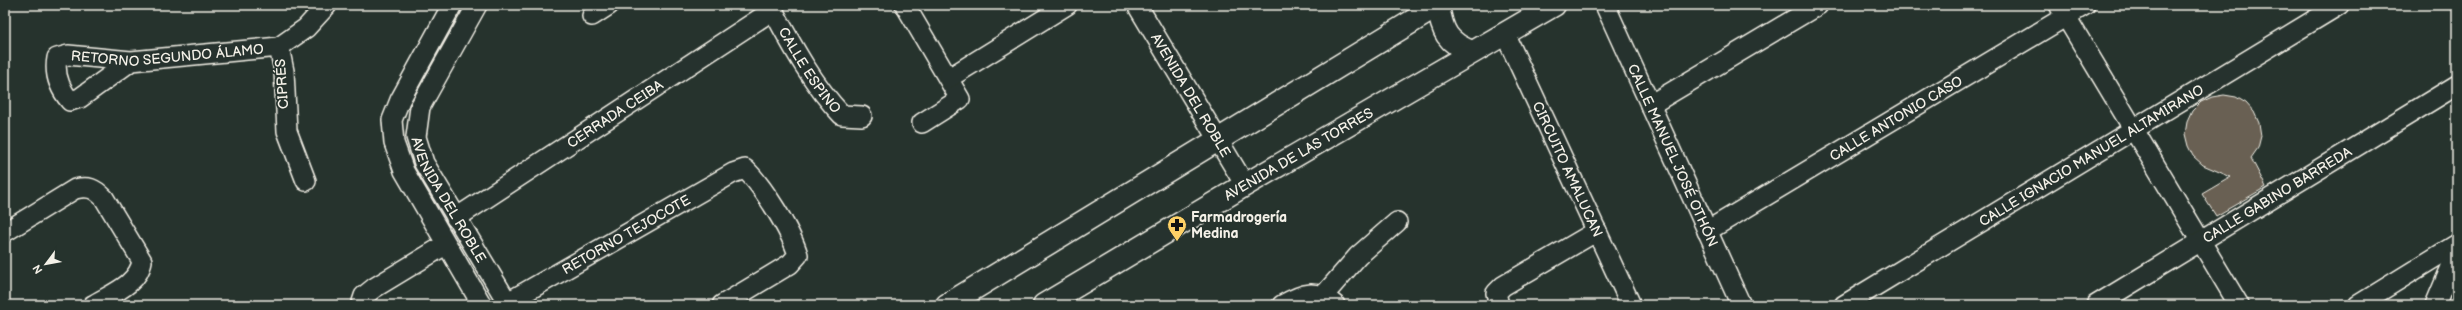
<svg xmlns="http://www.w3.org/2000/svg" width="2462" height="310" font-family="'Balsamiq Sans',sans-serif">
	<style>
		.building { fill: #696052; stroke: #f4f1e8 }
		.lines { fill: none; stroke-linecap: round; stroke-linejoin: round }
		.street-casing { stroke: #f4f1e8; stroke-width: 22 }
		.secondary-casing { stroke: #f4f1e8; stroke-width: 25 }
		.street { stroke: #26332d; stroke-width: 19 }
		.secondary { stroke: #26332d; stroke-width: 22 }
		.labels { text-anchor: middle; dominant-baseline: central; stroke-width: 3.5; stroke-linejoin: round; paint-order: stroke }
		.street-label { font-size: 14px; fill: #f4f1e8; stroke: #26332d }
		.poi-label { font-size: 14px; font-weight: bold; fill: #f4f1e8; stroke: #26332d; text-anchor: start }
	</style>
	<rect width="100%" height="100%" fill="#26332d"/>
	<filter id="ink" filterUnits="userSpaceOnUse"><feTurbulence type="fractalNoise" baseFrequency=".025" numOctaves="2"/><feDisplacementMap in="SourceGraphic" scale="8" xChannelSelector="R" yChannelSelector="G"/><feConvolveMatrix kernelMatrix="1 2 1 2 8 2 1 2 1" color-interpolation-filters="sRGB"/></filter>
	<g filter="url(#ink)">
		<path class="building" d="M2224,95L2236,97L2246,103L2254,112L2259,123L2261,136L2258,148L2251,158L2266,187L2216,216L2202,194L2231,177L2203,165L2193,156L2188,146L2185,134L2187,122L2192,111L2201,102L2212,97Z"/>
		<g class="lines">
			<g class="street-casing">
				<g id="street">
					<path d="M452,5L400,100L392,120L394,143L404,171L482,305"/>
					<path id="s1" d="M477,5L420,107L416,137L424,163L509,305"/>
					<path id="s2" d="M775,5L773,10C792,46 814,86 842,115L862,116"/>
					<path d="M905,5L960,99L922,123"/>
					<path id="s3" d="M1137,5L1245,185"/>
					<path id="s4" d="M1605,5L1741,305"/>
					<path d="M2059,5L2239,305"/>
					<path d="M592,16L609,5"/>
					<path id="s5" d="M1505,34L1631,305"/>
					<path id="s6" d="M131,61L80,98L70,101C60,89 54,74 57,58L68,55L131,61L279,47"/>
					<path d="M949,78L1067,5"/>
					<path d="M1650,105L1818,5"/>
					<path d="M306,181L287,131L284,71L279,47L306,28L327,5"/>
					<path id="s7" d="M456,218L773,10"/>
					<path id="s8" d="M1707,231L2085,5"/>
					<path d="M5,232L75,189C89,186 94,188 104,198L142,261C139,284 111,294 93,305"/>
					<path d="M1324,295L1358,256L1397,222"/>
					<path id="s9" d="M508,302L733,173L745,169C763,186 791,231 798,255L790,264L722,305"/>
					<path d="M361,305L364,296L374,288L445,245"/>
					<path d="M1282,305C1303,293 1316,288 1335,305"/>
					<path d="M1499,305L1496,293L1503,286L1597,231"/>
					<path id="s10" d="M1844,305L2339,5"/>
					<path id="s11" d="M2096,305L2457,85"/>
					<path d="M2358,305L2457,244"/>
					<path d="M2435,305L2457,253"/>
				</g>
			</g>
			<g class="secondary-casing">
				<g id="secondary">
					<path d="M1438,6C1442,31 1447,43 1472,52"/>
					<path d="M947,305L1439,5"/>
					<path id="s12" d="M1044,305L1245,185L1554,5"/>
				</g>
			</g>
			<use href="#street" class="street"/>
			<use href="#secondary" class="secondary"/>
		</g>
	</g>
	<defs>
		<g id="pharmacy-pin" transform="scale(1)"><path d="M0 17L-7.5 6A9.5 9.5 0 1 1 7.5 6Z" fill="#ffd166" stroke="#26332d"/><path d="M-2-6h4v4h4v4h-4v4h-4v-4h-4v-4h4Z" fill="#111"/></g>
	</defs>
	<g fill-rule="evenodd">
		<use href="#pharmacy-pin" x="1177" y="225"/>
	</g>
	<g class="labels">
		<g class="street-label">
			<text stroke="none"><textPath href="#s6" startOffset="231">RETORNO SEGUNDO ÁLAMO</textPath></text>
			<text stroke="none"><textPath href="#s2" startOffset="76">CALLE ESPINO</textPath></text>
			<text transform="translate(282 84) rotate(-94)">CIPRÉS</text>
			<text stroke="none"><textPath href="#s3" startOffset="105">AVENIDA DEL ROBLE</textPath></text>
			<text stroke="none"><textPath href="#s7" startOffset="190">CERRADA CEIBA</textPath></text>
			<text stroke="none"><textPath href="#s8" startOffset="220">CALLE ANTONIO CASO</textPath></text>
			<text stroke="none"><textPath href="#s12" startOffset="296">AVENIDA DE LAS TORRES</textPath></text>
			<text stroke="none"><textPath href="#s4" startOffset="165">CALLE MANUEL JOSÉ OTHÓN</textPath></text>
			<text stroke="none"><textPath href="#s10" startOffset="289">CALLE IGNACIO MANUEL ALTAMIRANO</textPath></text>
			<text stroke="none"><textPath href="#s5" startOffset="149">CIRCUITO AMALUCAN</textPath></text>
			<text stroke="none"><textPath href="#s11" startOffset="212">CALLE GABINO BARREDA</textPath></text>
			<text stroke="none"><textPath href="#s1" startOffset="218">AVENIDA DEL ROBLE</textPath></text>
			<text stroke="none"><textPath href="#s9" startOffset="136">RETORNO TEJOCOTE</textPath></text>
		</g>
		<g class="poi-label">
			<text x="1191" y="217">Farmadrogería<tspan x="1191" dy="16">Medina</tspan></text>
		</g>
	</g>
	<rect width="2462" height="310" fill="none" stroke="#26332d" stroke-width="20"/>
	<rect x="10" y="10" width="2442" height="290" fill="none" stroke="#f4f1e8" stroke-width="1.5" filter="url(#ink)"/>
	<g transform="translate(46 264) rotate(238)" stroke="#26332d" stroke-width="3" paint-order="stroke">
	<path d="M0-3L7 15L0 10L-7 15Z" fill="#f4f1e8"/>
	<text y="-6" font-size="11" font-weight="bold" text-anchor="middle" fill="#f4f1e8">N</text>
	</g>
</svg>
